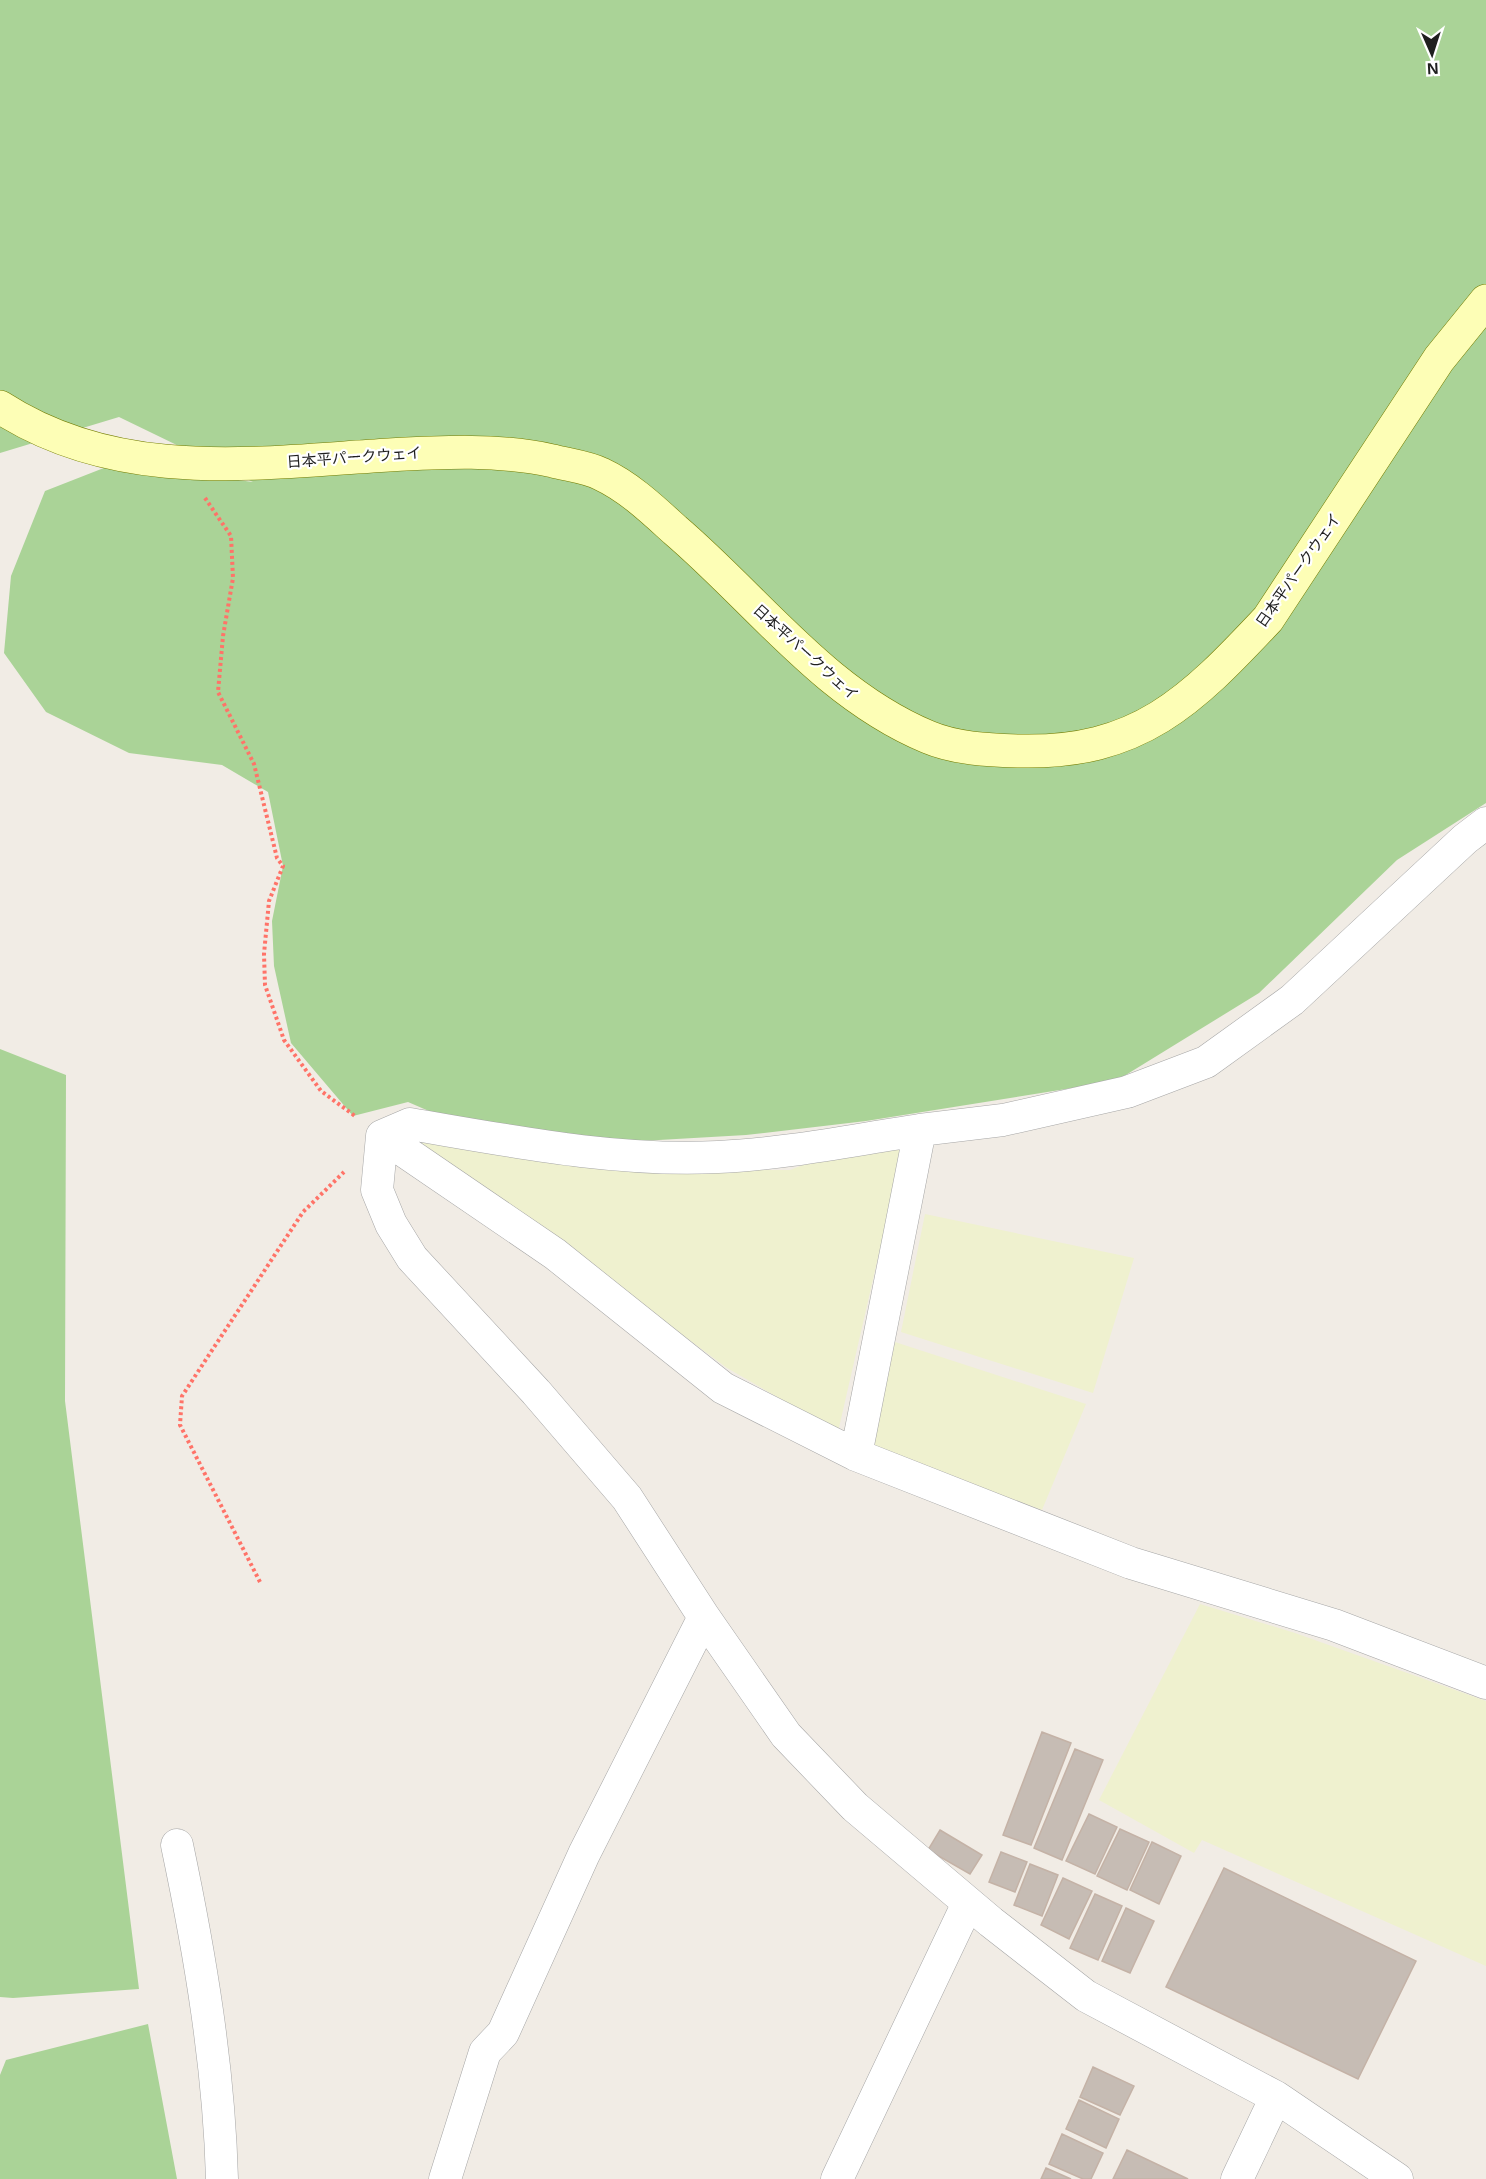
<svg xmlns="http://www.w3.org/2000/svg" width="1486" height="2179" font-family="Helvetica,'Noto Sans JP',sans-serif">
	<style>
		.farmland { fill: #eff1cf }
		.forest { fill: #aad397 }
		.building { fill: #c6bcb4; stroke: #c4b2a6; stroke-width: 1.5 }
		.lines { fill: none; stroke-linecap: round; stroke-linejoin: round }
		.street-casing { stroke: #a6a6a6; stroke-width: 33 }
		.secondary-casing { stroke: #737d00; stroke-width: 34 }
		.path { stroke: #ff7368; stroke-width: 4; stroke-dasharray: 3 3; stroke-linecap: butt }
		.street { stroke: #fff; stroke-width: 32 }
		.secondary { stroke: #fdfeb6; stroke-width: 33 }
		.labels { text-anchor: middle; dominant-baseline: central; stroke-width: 4.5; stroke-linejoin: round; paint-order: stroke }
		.street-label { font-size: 15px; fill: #1f1f1f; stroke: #fff }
	</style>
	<rect width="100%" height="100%" fill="#f1ece5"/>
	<path class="farmland" d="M424,1133L668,1170H790L846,1148L894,1145L902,1153L838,1432L727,1368L588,1265L416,1144Z
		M925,1214L1134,1258L1093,1393L901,1332Z
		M895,1342L1086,1404L1042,1510L873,1448Z
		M1200,1604L1295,1633L1486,1701V1966L1202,1840L1194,1853L1099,1800Z"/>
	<path class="forest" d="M0,0H1486V803L1397,860L1259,993L1116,1081L866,1121L746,1135L589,1144L452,1121L408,1102L353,1116L291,1043L274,966L272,921L283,866L268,792L222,765L129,753L46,712L4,653L11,576L45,491L114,464L253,482L119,417L0,453Z
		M0,1049L66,1075L65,1401L139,1989L13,1998L0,1997Z
		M148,2024L177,2179H0V2075L6,2060Z"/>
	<path class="building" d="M1042,1732L1071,1743L1031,1845L1003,1835Z
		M1075,1749L1103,1760L1062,1860L1034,1848Z
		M1089,1814L1117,1827L1095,1874L1066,1861Z
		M1120,1829L1149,1842L1127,1890L1097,1876Z
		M940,1830L982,1855L970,1874L928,1850Z
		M1152,1842L1181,1856L1159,1904L1130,1890Z
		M1001,1852L1027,1862L1015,1892L989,1882Z
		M1030,1864L1058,1875L1042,1916L1014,1905Z
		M1224,1868L1416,1961L1358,2079L1166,1987Z
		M1063,1878L1092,1891L1069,1939L1041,1925Z
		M1095,1894L1122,1906L1098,1960L1070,1948Z
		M1126,1908L1154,1921L1130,1973L1102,1961Z
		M1093,2067L1134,2086L1120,2115L1080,2097Z
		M1079,2100L1119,2119L1106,2148L1066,2129Z
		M1062,2134L1103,2153L1091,2179H1083L1049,2164Z
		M1127,2150L1188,2179H1113Z
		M1046,2168L1071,2179H1041Z"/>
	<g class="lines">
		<g class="street-casing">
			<path id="street" d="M920,1130L1003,1120L1127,1092L1206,1062L1292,1000L1465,839L1486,823
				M382,1136L377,1190L391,1224L412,1258L536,1392L627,1498L704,1617L786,1735L855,1807L991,1922L1086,1996L1276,2097L1397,2179
				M856,1455L920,1130C853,1140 786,1154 718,1157C615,1162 511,1141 410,1124L382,1136L555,1254L723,1388L856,1455L1131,1563L1334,1625L1486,1683
				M177,1845C200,1954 219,2067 222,2179
				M445,2179L485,2052L503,2033L584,1854L704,1617
				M837,2179L968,1903
				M1237,2179L1276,2097"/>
		</g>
		<g class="secondary-casing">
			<path id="secondary" d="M0,407C119,484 256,463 389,455C443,452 500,449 553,461C568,465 587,467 601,474C629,487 653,510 675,530C758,601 825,694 928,737C956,749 990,750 1019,751C1139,754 1191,701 1268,619L1439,359L1486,301"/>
		</g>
		<path class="path" d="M205,498L231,536L233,578L223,636L218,692L254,764L277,858L283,866L269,901L264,954L265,985L284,1040L321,1091L355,1116
			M260,1582L180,1425L182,1396L303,1212L344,1172"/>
		<use href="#street" class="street"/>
		<use href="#secondary" class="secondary"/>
	</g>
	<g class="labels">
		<g class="street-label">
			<text transform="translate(354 457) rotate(-4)">日本平パークウェイ</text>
			<text transform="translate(1298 570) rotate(-55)">日本平パークウェイ</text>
			<text transform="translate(806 652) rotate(42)">日本平パークウェイ</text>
		</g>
	</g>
	<g transform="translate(1432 54) rotate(177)" stroke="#ffffff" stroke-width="4.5" paint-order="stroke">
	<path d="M0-4.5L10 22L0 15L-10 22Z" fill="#1f1f1f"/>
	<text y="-9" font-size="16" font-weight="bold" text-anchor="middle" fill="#1f1f1f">N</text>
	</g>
</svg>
